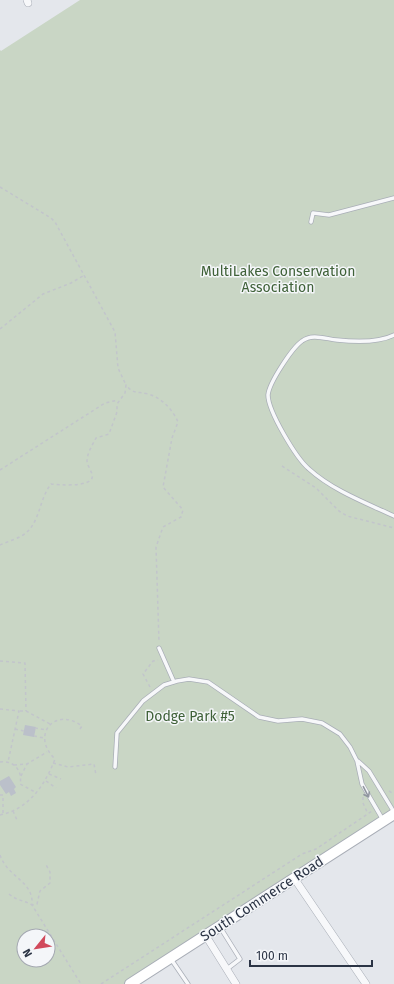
<svg xmlns="http://www.w3.org/2000/svg" width="394" height="984" font-family="'Fira Sans',sans-serif">
	<style>
		.green { fill: #c9d6c5; fill-rule: evenodd }
		.building { fill: #bbc0ca }
		.lines { fill: none; stroke-linecap: round; stroke-linejoin: round }
		.lane-casing { stroke: #a9aeb7; stroke-width: 5 }
		.street-casing { stroke: #a9aeb7; stroke-width: 8 }
		.secondary-casing { stroke: #a9aeb7; stroke-width: 12 }
		.path { stroke: #c2c5cb; stroke-width: 1.5; stroke-dasharray: 3 3; stroke-linecap: butt }
		.lane { stroke: #f7f8fa; stroke-width: 3.5 }
		.street { stroke: #f7f8fa; stroke-width: 7 }
		.secondary { stroke: #fff; stroke-width: 10 }
		.oneway { stroke: #9196a0 }
		.labels { text-anchor: middle; dominant-baseline: central; stroke-width: 3; stroke-linejoin: round; paint-order: stroke }
		.park-label { font-size: 14px; fill: #3f6138; stroke: #f4f6f9 }
		.street-label { font-size: 14px; fill: #2b3445; stroke: #f4f6f9 }
	</style>
	<rect width="100%" height="100%" fill="#e4e7ec"/>
	<path class="green" d="M80,0H394V811L125,984H0V50L1,51ZM24,936H48V960H24Z"/>
	<path class="building" d="M25,725L36,727L34,737L23,735Z
		M9,776L16,787L14,789L16,793L11,796L9,792L6,794L0,785V781Z"/>
	<g class="lines">
		<g class="lane-casing">
			<path id="lane" d="M311,222L313,213L329,215L394,198
				M394,335C378,343 355,342 337,340C326,339 312,333 302,341C292,348 269,383 268,395C268,411 296,458 309,469C332,490 366,503 394,516
				M159,648L174,682
				M358,761L369,771L394,812
				M115,767L117,733L143,701L164,685L177,681L189,679L208,682L259,717L278,721L302,719L322,723L340,734L350,747L357,761L362,784L383,820
				M220,927L240,959L227,969
				M171,959L188,984"/>
		</g>
		<g class="street-casing">
			<path id="street" d="M27,0L28,3
				M294,878L366,984
				M206,936L236,984"/>
		</g>
		<g class="secondary-casing">
			<path id="secondary" d="M130,984L394,814"/>
		</g>
		<path class="path" d="M0,187L51,218L55,222L115,332L118,368L126,385
			M0,329L43,294L71,283L83,276
			M282,466L316,488L339,511L347,516L394,528
			M0,470L105,403L118,400
			M0,545C8,541 22,538 28,531C40,519 40,498 51,484C59,485 89,487 92,478C94,474 87,466 87,461C87,453 93,444 96,438L109,434L117,412V404L125,393L126,385C134,395 137,391 148,394C161,397 173,410 178,422L172,438L163,487L183,510L181,517L163,527L156,547L159,642
			M0,661L25,663L26,711
			M150,687L143,674L153,661L158,660
			M0,709L19,711L8,762
			M20,711H26L50,724
			M35,728L46,730
			M15,729L24,731
			M34,736L44,738
			M0,762C14,760 23,771 20,784L37,793
			M53,763L68,767L94,764L96,775
			M14,765L27,764L47,752
			M49,774L61,779
			M21,776L27,764
			M46,781L56,788
			M389,791L394,794
			M0,795H3V814
			M363,797V803L368,814
			M13,811L17,820
			M0,815C29,809 45,785 55,759C30,735 55,706 82,726L80,729
			M0,855C8,878 34,881 32,905L37,904L40,891L50,883V872L45,863
			M9,894C17,901 24,900 32,905L81,984
			M101,984L302,854L316,849L372,811"/>
		<use href="#lane" class="lane"/>
		<use href="#street" class="street"/>
		<use href="#secondary" class="secondary"/>
	</g>
	<defs><path id="oneway-shaft" d="M-6 0H5M1.5-3L5.5 0L1.5 3" fill="none" stroke-width="1.6" stroke-linecap="round" stroke-linejoin="round"/></defs>
	<use class="oneway" href="#oneway-shaft" transform="translate(366 792) rotate(63)"/>
	<g class="labels">
		<g class="park-label">
			<text x="278" y="271">MultiLakes Conservation<tspan x="278" dy="16">Association</tspan></text>
			<text x="190" y="716">Dodge Park #5</text>
		</g>
		<g class="street-label">
			<text transform="translate(262 899) rotate(-33)">South Commerce Road</text>
		</g>
	</g>
	<g transform="translate(36 948) rotate(240)"><circle r="19" fill="#f4f6f9" stroke="#a4a8b1"/>
	<path d="M0-3L7 15L0 10L-7 15Z" fill="#d1495b"/>
	<text y="-6" font-size="11" font-weight="bold" text-anchor="middle" fill="#2b3445">N</text>
	</g>
	<path d="M250 960v6h122v-6" fill="none" stroke="#2b3445" stroke-width="2"/>
	<text x="256" y="960" font-size="12" fill="#2b3445" stroke="#f4f6f9" stroke-width="3" paint-order="stroke">100 m</text>
</svg>
